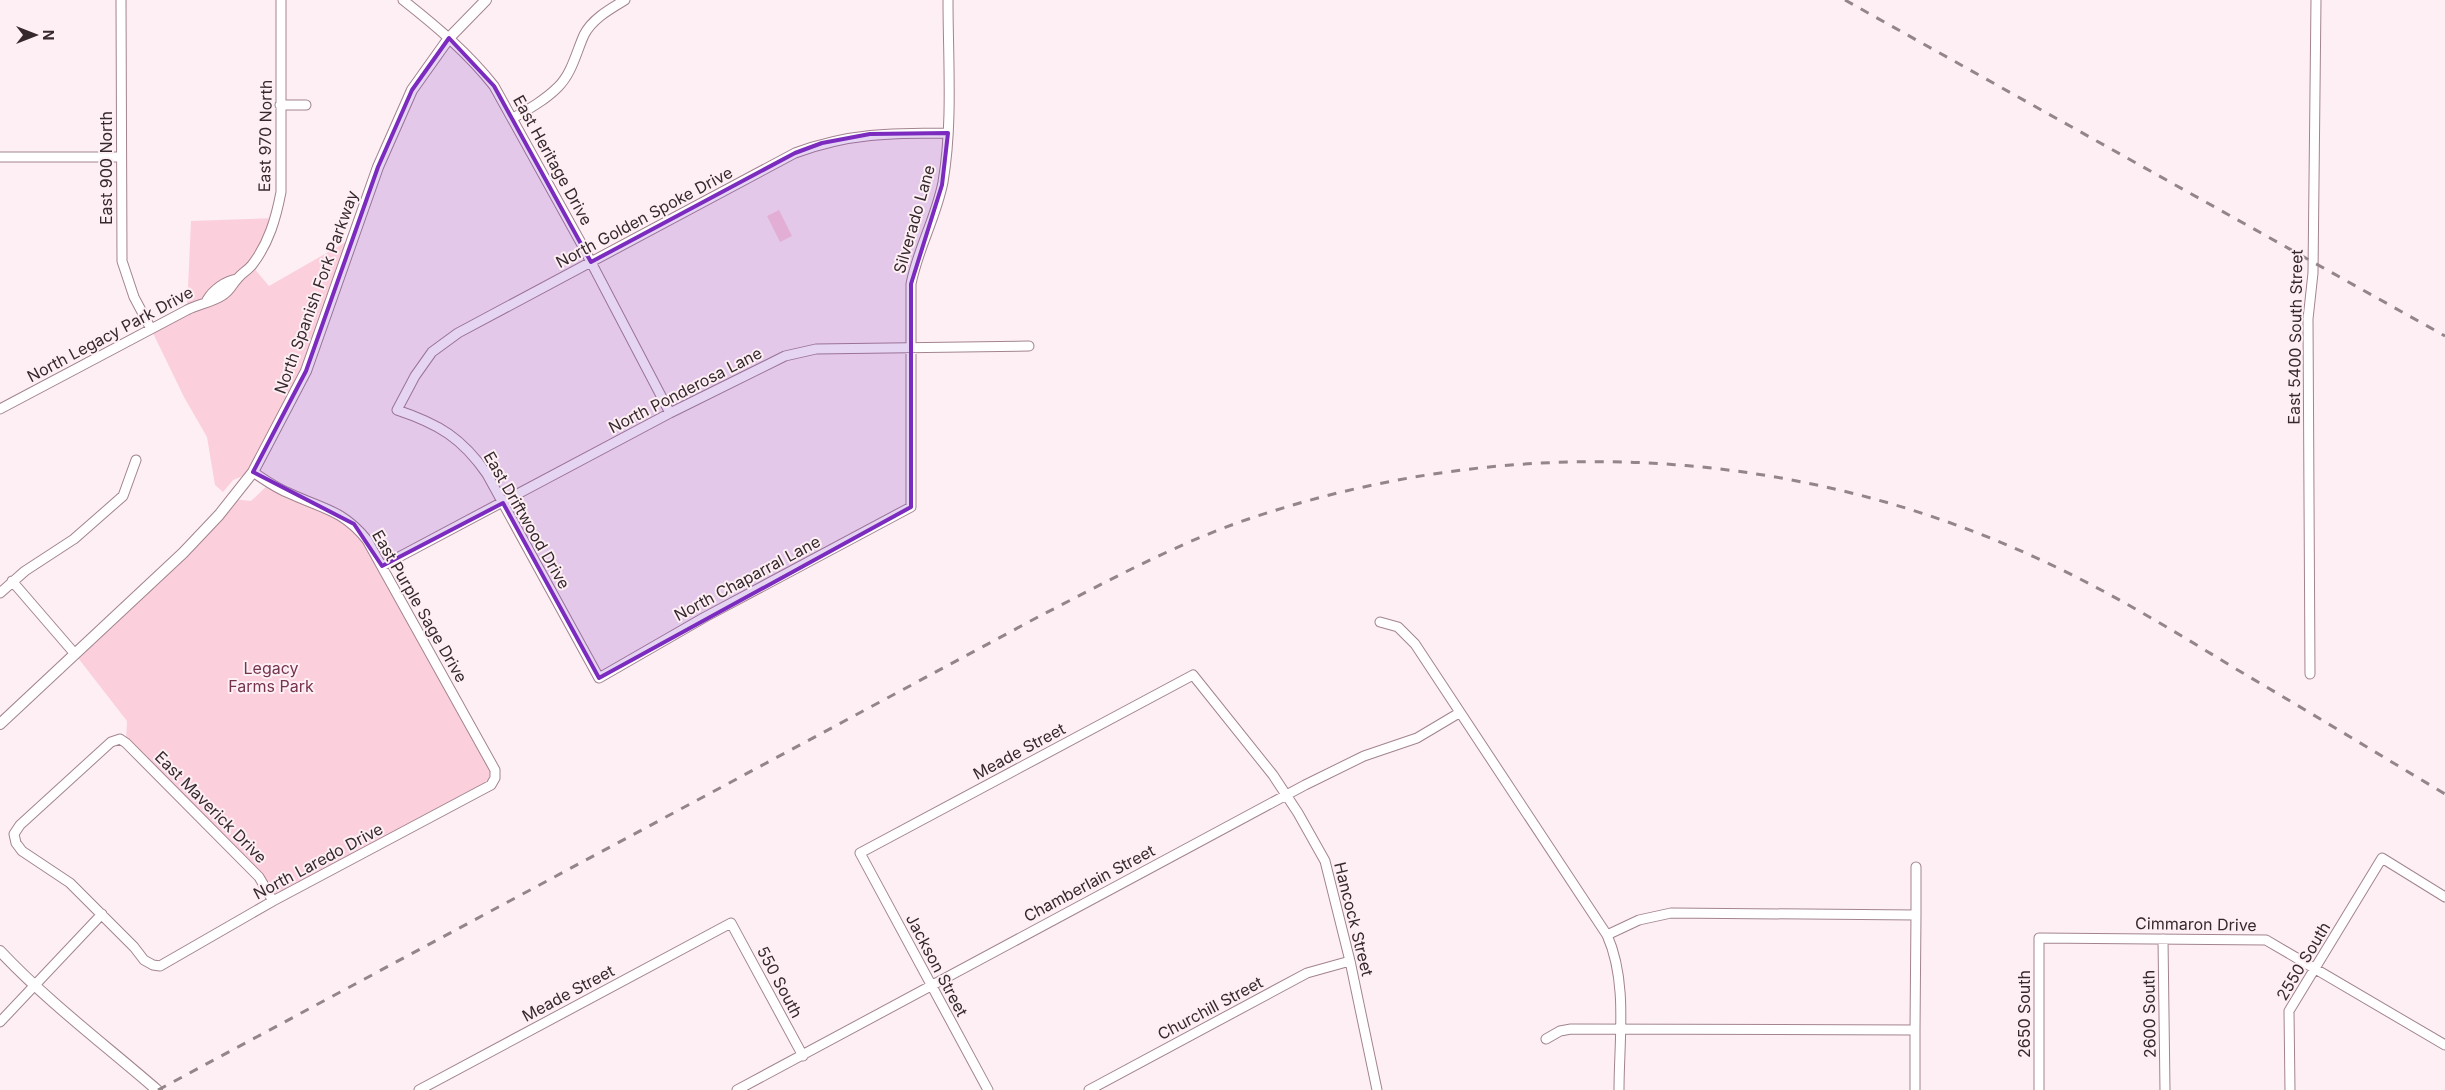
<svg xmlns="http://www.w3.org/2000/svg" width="2445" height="1090" font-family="Inter,sans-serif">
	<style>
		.green { fill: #fccfdd }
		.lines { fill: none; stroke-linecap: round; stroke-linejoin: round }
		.minor-casing { stroke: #a3848e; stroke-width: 11 }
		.tertiary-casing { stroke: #a3848e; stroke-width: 12 }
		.minor { stroke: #fff; stroke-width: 9 }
		.tertiary { stroke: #fff; stroke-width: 10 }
		.rail { stroke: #93858a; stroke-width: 3; stroke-dasharray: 9 9; stroke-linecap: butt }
		.marked { fill: #7b2cbf; fill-opacity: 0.2; stroke: #7b2cbf; stroke-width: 4; stroke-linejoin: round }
		.labels { text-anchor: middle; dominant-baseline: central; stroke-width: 4; stroke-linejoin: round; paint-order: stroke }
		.street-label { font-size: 16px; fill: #36292d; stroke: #fdeff4 }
		.park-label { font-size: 16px; fill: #75334e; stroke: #fdeff4 }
	</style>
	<rect width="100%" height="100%" fill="#fdeff4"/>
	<path class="green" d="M779,210L792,236L780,242L767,216Z
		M278,218L252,266L269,286L351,239L319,333L253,472L233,480L223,492L215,485L207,437L184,397L151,329L187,310L191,221Z
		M270,483L354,524L495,778L273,901L259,877L126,743L127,721L75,654L233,499L251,501Z"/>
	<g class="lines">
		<g class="minor-casing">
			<path id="minor" d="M121,0L122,261L134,297L151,329
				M403,0C436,26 468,53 494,86L581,243L670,413
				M280,105H306
				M513,118C529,109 545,100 558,87C572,73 576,53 584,35C592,19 610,9 625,0
				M948,133C891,133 849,133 795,153L458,333L432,352L415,376L397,410C439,424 462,438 487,474L599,678L705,617L911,507V284C918,248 936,218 943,182C953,123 948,60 948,0
				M0,157H121
				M207,300C213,290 225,281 237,279
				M0,409L187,310C199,304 213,302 223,295C231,290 232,284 238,278C242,273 248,270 252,265C269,243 276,218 281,192V0
				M253,472C265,480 277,489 291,494C323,509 343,510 367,540L495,770V778L491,785L273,901L160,966L153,965L144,960L134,947L70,883L22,851L16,843L14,834L20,825L111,742L120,739L126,743L259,877L273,901
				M382,566L670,413L785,356L816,349L1029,346
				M12,581L75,654
				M0,593L25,571L74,539L123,496L136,460
				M1380,622L1398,627L1415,644L1607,935C1628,982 1619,1040 1619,1090
				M2310,674L2308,319L2313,273L2316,0
				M1916,867V915
				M1607,935L1639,920L1671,913L1916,915L1915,1030
				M2163,939L2165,1090
				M0,1022L102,914
				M1546,1039L1560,1031L1571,1029L1915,1030V1090
				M419,1090L731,923L803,1056
				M737,1090L1305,785L1364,756L1417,738L1459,713
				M988,1090L860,853L1193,675L1273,775L1298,813L1325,861L1350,961L1377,1090
				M1089,1090L1307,973L1350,961
				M2039,1090V938L2266,940L2445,1045
				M2290,1090L2289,1011L2382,858L2445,897"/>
		</g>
		<g class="tertiary-casing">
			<path id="tertiary" d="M0,724L183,553L219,515L253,472L306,371L378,167L412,90L449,38L486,0
				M0,951C48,1002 104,1044 157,1090"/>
		</g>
		<use href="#minor" class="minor"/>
		<use href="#tertiary" class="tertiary"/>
		<path class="rail" d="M1845,0L2445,336
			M158,1090L1038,617C1102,584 1168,548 1237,523C1496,432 1780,442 2030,555C2102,587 2169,628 2236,669C2306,710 2375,752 2445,794"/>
	</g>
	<path class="marked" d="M449,38L494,86L591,262L795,153L822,143L870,134L948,133L942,185L911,284V507L599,678L503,503L382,566L354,524L253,472L306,371L378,167L412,90Z"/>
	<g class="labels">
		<g class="street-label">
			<text transform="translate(265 136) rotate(-89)">East 970 North</text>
			<text transform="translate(553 160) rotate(61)">East Heritage Drive</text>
			<text transform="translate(106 168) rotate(-90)">East 900 North</text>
			<text transform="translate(644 217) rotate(-28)">North Golden Spoke Drive</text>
			<text transform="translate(914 219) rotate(-74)">Silverado Lane</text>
			<text transform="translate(316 292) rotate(-70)">North Spanish Fork Parkway</text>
			<text transform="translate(110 334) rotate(-28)">North Legacy Park Drive</text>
			<text transform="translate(2295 337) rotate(-89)">East 5400 South Street</text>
			<text transform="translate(685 390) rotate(-27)">North Ponderosa Lane</text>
			<text transform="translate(527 520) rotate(60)">East Driftwood Drive</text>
			<text transform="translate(747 578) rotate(-28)">North Chaparral Lane</text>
			<text transform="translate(420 606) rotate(60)">East Purple Sage Drive</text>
			<text transform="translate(1019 751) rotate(-28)">Meade Street</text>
			<text transform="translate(211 807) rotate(45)">East Maverick Drive</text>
			<text transform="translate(318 861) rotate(-28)">North Laredo Drive</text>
			<text transform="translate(1089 883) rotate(-28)">Chamberlain Street</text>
			<text transform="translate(1354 919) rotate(76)">Hancock Street</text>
			<text transform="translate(2196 924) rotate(1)">Cimmaron Drive</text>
			<text transform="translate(2303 961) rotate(-59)">2550 South</text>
			<text transform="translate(937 965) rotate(62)">Jackson Street</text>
			<text transform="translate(780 982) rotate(62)">550 South</text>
			<text transform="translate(568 993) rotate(-28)">Meade Street</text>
			<text transform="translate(1210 1008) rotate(-28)">Churchill Street</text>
			<text transform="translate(2024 1014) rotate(-90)">2650 South</text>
			<text transform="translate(2149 1014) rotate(-91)">2600 South</text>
		</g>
		<g class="park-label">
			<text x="271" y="668">Legacy<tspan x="271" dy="18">Farms Park</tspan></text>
		</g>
	</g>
	<g transform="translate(35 35) rotate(90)" stroke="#fdeff4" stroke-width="4" paint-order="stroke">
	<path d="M0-4L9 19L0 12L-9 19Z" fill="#36292d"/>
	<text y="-8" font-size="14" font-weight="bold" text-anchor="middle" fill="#36292d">N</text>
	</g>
</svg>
